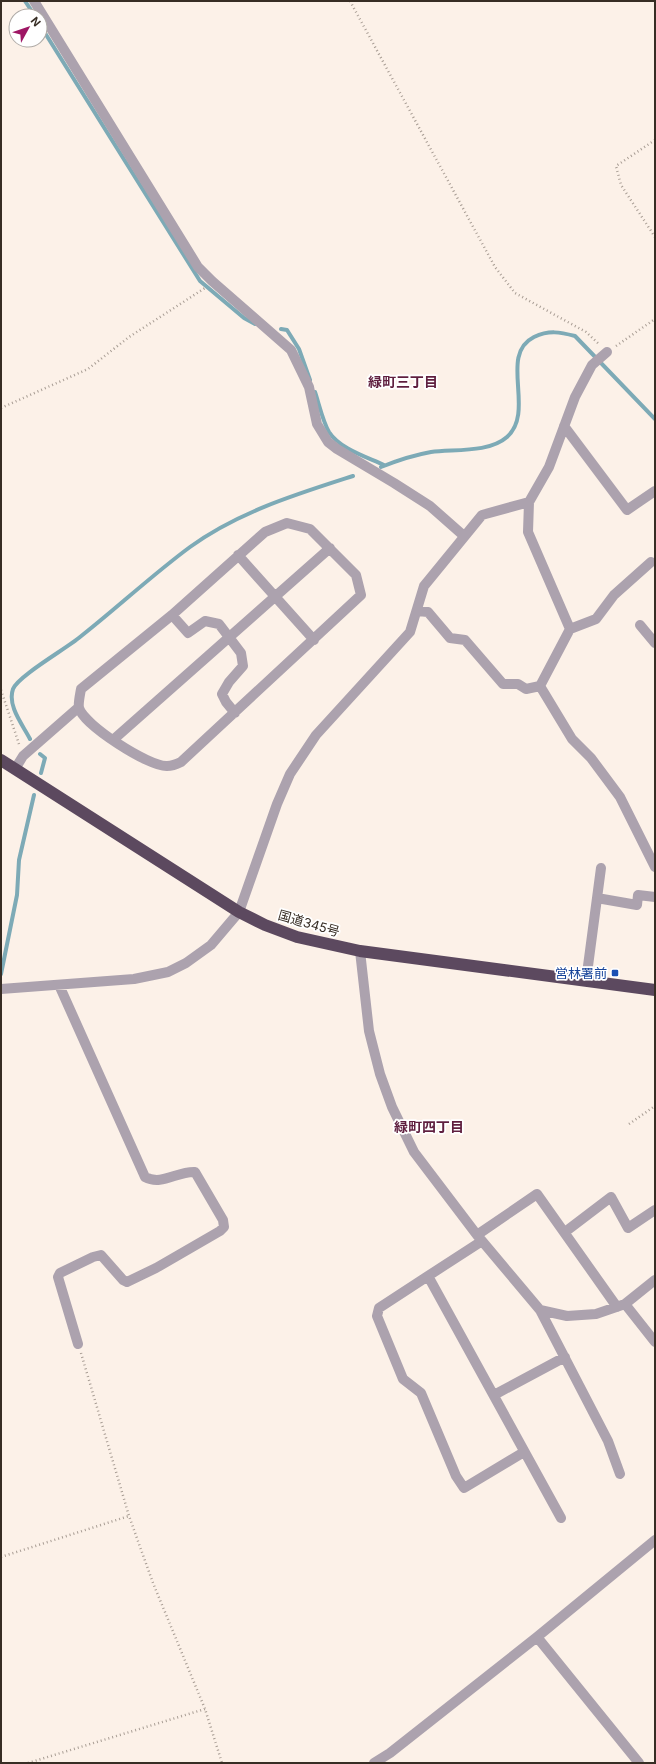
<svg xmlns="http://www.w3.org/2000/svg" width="656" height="1764" font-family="Inter,'Noto Sans JP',sans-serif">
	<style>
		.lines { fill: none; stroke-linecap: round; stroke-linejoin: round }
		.stream { stroke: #7daab6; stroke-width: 4 }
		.path { stroke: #a89d94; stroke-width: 2.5; stroke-dasharray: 1 3; stroke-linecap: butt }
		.minor { stroke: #aca2ae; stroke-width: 10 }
		.highway { stroke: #5c495f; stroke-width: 12 }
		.transit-dot { fill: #1a4fb4; stroke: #fff; stroke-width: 1.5 }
		.labels { text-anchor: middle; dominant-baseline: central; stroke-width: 3.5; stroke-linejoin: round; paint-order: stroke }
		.street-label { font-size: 13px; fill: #372d24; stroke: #fff }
		.transit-label { font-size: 13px; fill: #164399; stroke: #fff; text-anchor: end }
		.neighbourhood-label { font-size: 14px; font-weight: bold; fill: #5f1f3f; stroke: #fff }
	</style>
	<rect width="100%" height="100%" fill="#fcf1e8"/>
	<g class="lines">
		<path class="stream" d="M25,1L35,16
			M40,25L200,281L244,318L255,324
			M281,329L287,330L299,349L310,380
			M315,392C319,404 323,422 329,432C340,449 367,457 384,465
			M381,467C396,461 414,455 431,452C454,449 489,453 507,437C536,411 498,355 534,337C549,330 560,332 575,336L655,419
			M30,739C23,725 7,706 13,689C18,676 67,648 80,637C117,608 152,575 190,547C238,512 297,494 353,476
			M40,754L45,758L41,773
			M1,974L17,895L19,860L34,795"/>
		<path class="path" d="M350,1L495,267L515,293L586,332L600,345
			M655,140L616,166L621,185L655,237
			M616,346L655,319
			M1,408L88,369L129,337L205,288
			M1,690L19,744
			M629,1124L655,1106
			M81,1353L129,1516L153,1583L205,1709L222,1763
			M1,1557L129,1516
			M28,1763L205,1709"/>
		<path class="minor" d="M34,1L198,267L212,281L291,350L309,387L317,424L328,442L337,449L394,483L430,506L464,536
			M564,426L627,510L655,491
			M529,502L528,532L570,629L540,686
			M287,523L310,529L356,575L361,595L181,762C177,764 171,766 167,766C149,767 84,725 79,708C78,703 80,695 81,689L172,615L265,532Z
			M238,555L314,640
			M417,611L428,612L450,638L465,640L503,684H518L526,689L540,686L572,739L591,758L620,797L655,867
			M172,615L188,633L205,621L219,624L241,653L243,666L229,682L222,694L226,702L235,713
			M640,625L655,643
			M570,629L596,619L614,595L651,562
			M113,740L330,548
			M15,769L23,756L79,707
			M597,898L637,905L638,895L655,897
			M360,951L369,1031L380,1074L392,1107L414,1152L477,1235L540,1310L608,1441L620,1474
			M586,981L601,868
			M59,985L145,1177C162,1186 177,1171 195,1172L223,1220L224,1227L220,1231L156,1268L127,1282L123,1280L101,1255L93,1257L60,1273L58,1277L78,1344
			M1,989L134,979L168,972L186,963L211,945L239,912L277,804L290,774L316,735L410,632L424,586L482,515L529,502L549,467L575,397L592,365L607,352
			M565,1232L611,1197L628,1228L655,1210
			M477,1235L537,1194L617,1307
			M482,1241L428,1276L561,1518
			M428,1276L379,1308L377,1316L403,1379L421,1393L456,1476L464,1488L524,1452
			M655,1280L625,1304L655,1342
			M540,1310L567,1316L596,1314L625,1304
			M494,1395L565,1357
			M537,1637L639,1763
			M374,1763L390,1753L537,1637L655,1540"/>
		<path class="highway" d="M1,760L239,912L265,925L297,937L360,951L655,990"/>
	</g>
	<rect class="transit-dot" x="611" y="969" width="8" height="8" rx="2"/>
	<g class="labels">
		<g class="street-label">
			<text transform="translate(309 923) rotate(16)">国道345号</text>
		</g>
		<g class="transit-label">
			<text x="607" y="973">営林署前</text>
		</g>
		<g class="neighbourhood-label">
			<text x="403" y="381">緑町三丁目</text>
			<text x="429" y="1126">緑町四丁目</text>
		</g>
	</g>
	<rect width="656" height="1764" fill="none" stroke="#372d24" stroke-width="4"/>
	<g transform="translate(28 28) rotate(50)"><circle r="19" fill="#ffffff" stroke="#afaba7"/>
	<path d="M0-3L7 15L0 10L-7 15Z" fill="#9e1664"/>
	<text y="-6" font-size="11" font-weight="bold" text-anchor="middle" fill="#372d24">N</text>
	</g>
</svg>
